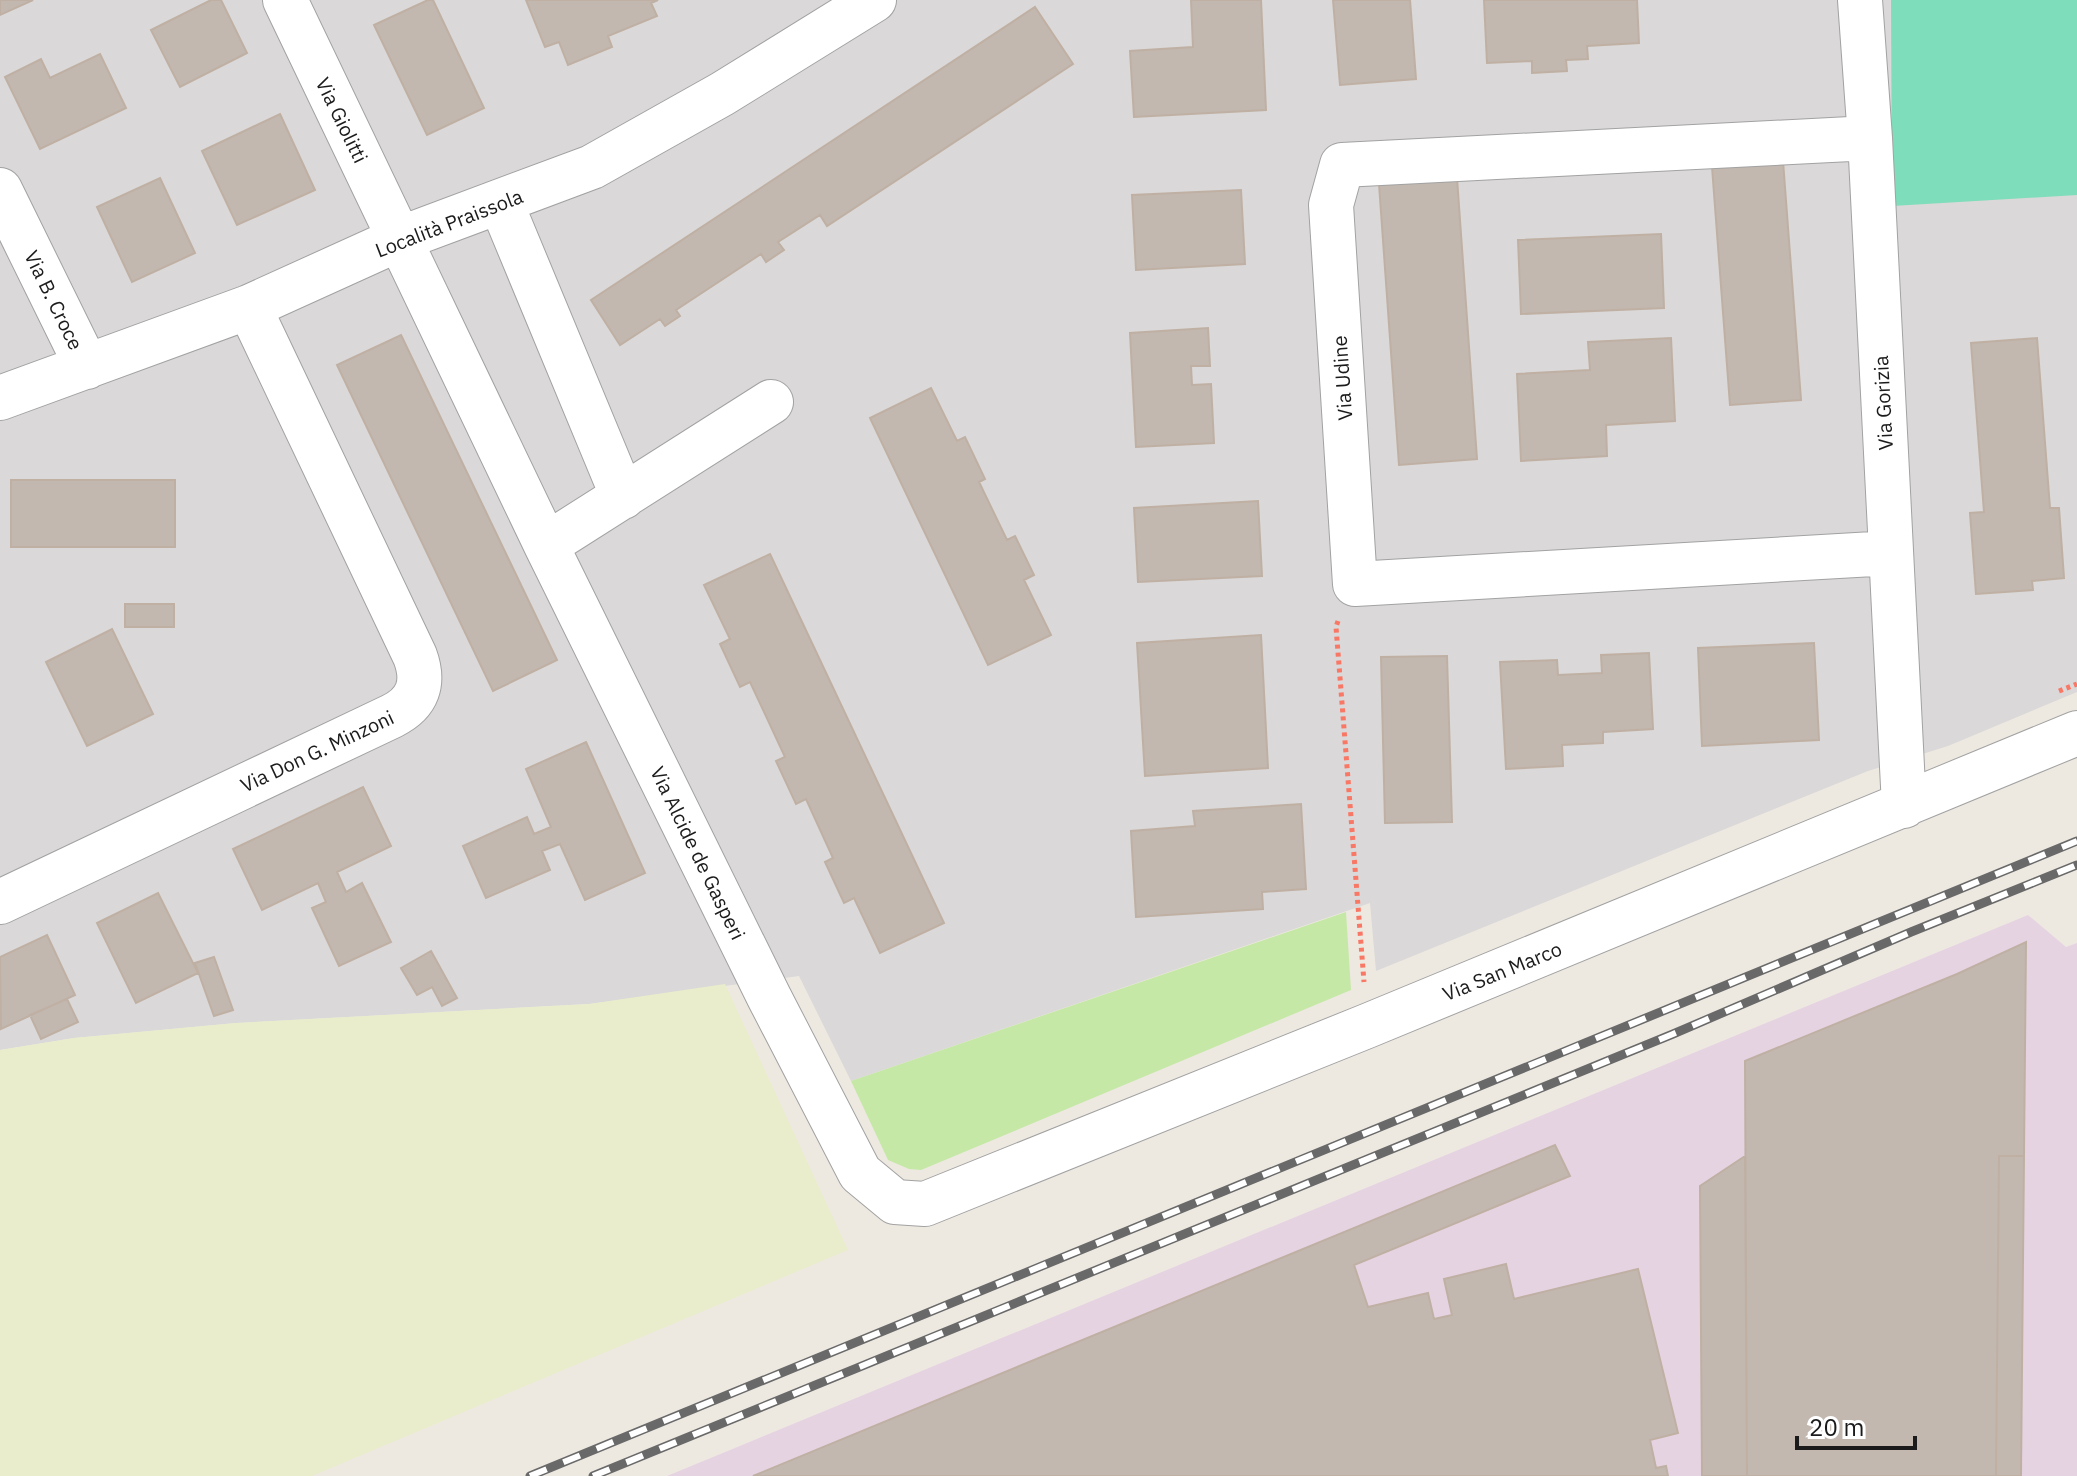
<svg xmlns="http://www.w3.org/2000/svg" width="2077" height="1476" font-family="'IBM Plex Sans',sans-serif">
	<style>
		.residential { fill: #dad8d8 }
		.industrial { fill: #e6d3e2 }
		.farmland { fill: #e9edcb }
		.grass { fill: #c5e8a6 }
		.pitch { fill: #7eddba }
		.building { fill: #c2b8b0; stroke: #bfb0a3; stroke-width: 2 }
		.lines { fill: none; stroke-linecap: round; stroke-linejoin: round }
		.minor-casing { stroke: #a2a2a2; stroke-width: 46 }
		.path { stroke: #f97765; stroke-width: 5; stroke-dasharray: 4 4; stroke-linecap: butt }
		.minor { stroke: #fff; stroke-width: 44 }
		.rail-casing { stroke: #696969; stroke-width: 9 }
		.rail { stroke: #fff; stroke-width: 6; stroke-dasharray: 18; stroke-linecap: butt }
		.labels { text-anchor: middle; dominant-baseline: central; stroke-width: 6; stroke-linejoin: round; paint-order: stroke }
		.street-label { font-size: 20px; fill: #1b1b1b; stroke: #fff }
	</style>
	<rect width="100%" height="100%" fill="#ede9e1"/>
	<path class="residential" d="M0,0H2077V692L1948,746L1868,771L1376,971L1370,903L851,1081L799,976L589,1004L236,1023L74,1038L0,1050Z"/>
	<path class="industrial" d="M2028,915L2066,947L2077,943V1476H667Z"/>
	<path class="farmland" d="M725,984L848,1250L312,1476H0V1050L74,1038L236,1023L589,1004Z"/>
	<path class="grass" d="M1346,912L1351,990L921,1170L909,1169L888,1160L851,1081Z"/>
	<path class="pitch" d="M1891,0H2077V195L1892,206Z"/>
	<path class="building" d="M0,0H33L0,15Z
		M211,0H221L247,53L180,87L151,30Z
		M428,0H433L484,108L427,135L374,25Z
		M526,0H658L651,3L657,16L608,36L612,47L568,65L559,42L545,47Z
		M1191,0H1261L1266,110L1134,117L1130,51L1193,47Z
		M1333,0H1410L1416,79L1340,85Z
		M1484,0H1637L1639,43L1587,46L1588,59L1566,60L1567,71L1532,73V61L1487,63Z
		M1035,7L1073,64L827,226L820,215L778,242L784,250L766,262L761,254L676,310L680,316L665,326L660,319L620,345L591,300Z
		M100,54L126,108L40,149L5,77L41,59L50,78Z
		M280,114L315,190L237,225L202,151Z
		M1783,161L1801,400L1730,405L1712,167Z
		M160,178L195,253L132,282L97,207Z
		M1457,178L1477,459L1399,465L1379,184Z
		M1241,190L1245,264L1136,270L1132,195Z
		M1661,234L1664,308L1521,314L1518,240Z
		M1208,328L1210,366H1191L1192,385L1211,384L1214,443L1136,447L1130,333Z
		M401,335L557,660L493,691L337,365Z
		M1671,338L1675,421L1606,425L1607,456L1521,461L1517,374L1590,370L1588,342Z
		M2037,338L2050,508H2059L2064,578L2032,581L2033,590L1976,594L1970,513L1984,512L1971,343Z
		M931,388L957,441L965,437L985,479L979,482L1007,540L1015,536L1034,575L1024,580L1051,635L988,665L870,418Z
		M11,480H175V547H11Z
		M1258,501L1262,576L1138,582L1134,508Z
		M770,554L944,923L880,953L854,898L844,903L825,862L833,858L806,799L796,804L776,761L785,757L750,682L740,687L720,644L730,639L704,585Z
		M125,604H174V627H125Z
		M112,629L153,714L87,746L46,662Z
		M1261,635L1268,768L1145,776L1137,643Z
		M1814,643L1819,740L1702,746L1698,648Z
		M1649,653L1653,729L1603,732V743L1562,745L1563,766L1506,769L1500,662L1557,660L1558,675L1602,673L1601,655Z
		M1447,656L1452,822L1385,823L1381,657Z
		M586,742L645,873L585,900L560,844L542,851L550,870L486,898L463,846L527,817L534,834L551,827L526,769Z
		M363,787L391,846L337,872L346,892L362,883L391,942L339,966L312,908L326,902L318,883L262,910L233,849Z
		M1301,804L1306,889L1262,892L1263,909L1136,917L1131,831L1195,826L1193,811Z
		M158,893L198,973L136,1003L97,923Z
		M47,935L75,995L1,1029L0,957Z
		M2026,942L2024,1156H1999L1996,1476H1747L1745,1061L1957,974Z
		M431,951L457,998L442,1006L432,987L417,995L401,968Z
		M214,957L233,1010L214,1016L195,963Z
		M67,999L78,1022L41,1039L30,1015Z
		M1555,1145L1570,1176L1354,1265L1368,1307L1428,1293L1434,1319L1452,1315L1444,1279L1506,1264L1514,1299L1638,1269L1678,1433L1650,1440L1656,1468L1666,1466L1668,1476H753Z
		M1745,1156L1747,1476H1702L1700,1186Z
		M1999,1156H2024L2021,1476H1996Z"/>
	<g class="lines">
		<g class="minor-casing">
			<path id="minor" d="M285,0L546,545L769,997L860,1173L895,1202L925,1204L1367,1026L2077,733
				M1860,0L1870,138L1904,806
				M1870,138L1342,165L1331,205L1355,584L1891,553
				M0,190L87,367
				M501,203L623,497
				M0,398L249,307L399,239L592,167L722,94L874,0
				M546,545L771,402
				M0,902L392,716C418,703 425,683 415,656L249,307"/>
		</g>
		<path class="path" d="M1338,621L1336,627L1364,982
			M2059,691L2077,684"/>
		<use href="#minor" class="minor"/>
		<g class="rail-casing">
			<path id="rail" d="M530,1476L2077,841
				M593,1476L1673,1034L1911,932L2077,865"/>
		</g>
		<use href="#rail" class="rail"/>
	</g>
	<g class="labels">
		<g class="street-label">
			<text transform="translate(342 120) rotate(64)">Via Giolitti</text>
			<text transform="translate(449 223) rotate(-21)">Località Praissola</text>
			<text transform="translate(54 300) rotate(64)">Via B. Croce</text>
			<text transform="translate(1342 378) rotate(-94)">Via Udine</text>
			<text transform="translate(1883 403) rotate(-93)">Via Gorizia</text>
			<text transform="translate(317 751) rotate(-25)">Via Don G. Minzoni</text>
			<text transform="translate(698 853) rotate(64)">Via Alcide de Gasperi</text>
			<text transform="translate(1502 971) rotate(-22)">Via San Marco</text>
		</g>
	</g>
	<path d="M1797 1436v12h118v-12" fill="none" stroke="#1b1b1b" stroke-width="4"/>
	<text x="1809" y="1436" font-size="24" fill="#1b1b1b" stroke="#ffffff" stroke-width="6" paint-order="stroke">20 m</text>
</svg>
